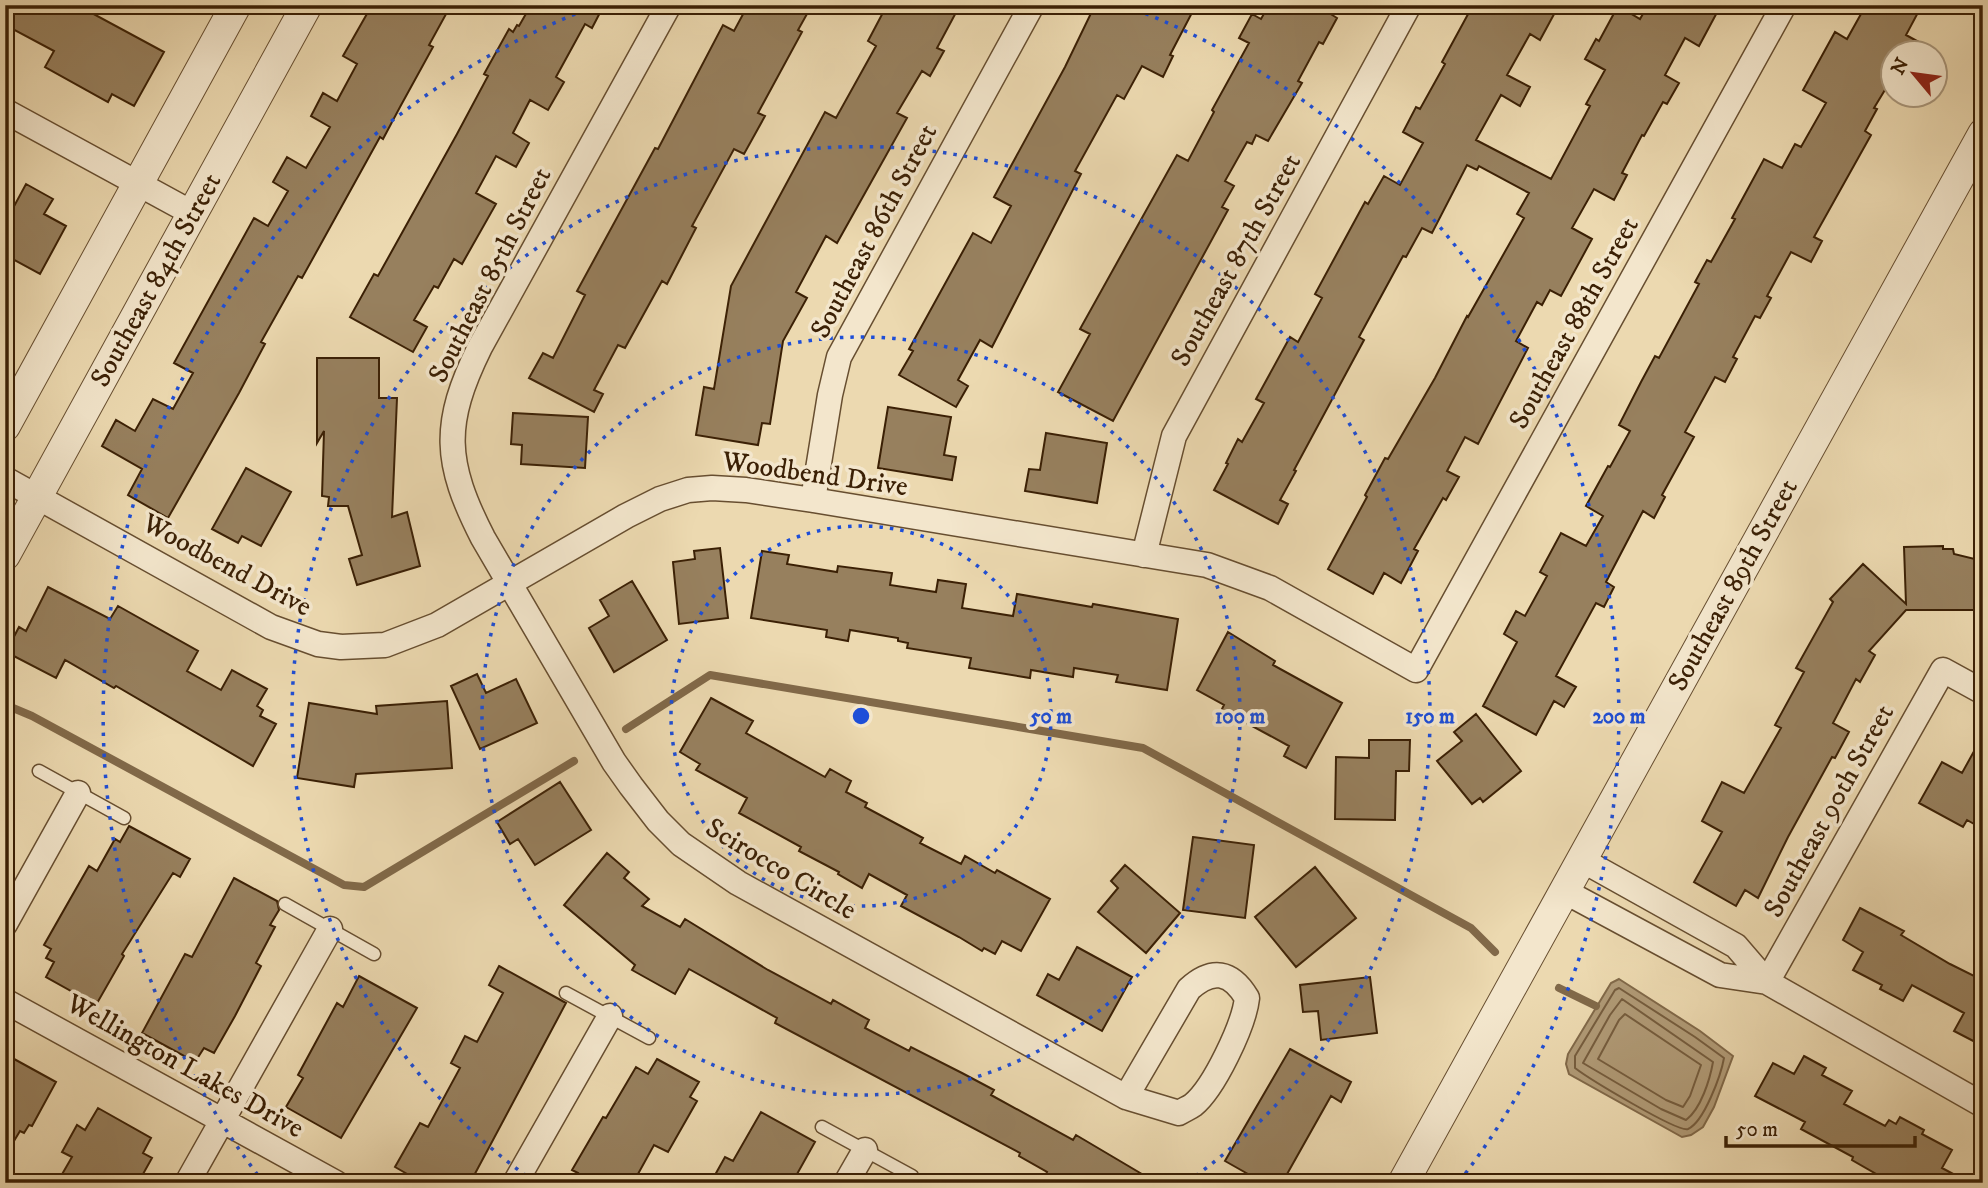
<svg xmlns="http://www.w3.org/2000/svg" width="1988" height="1188" font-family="'IM FELL DW Pica',serif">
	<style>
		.water { fill: #b09a76; stroke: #816949; stroke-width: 2 }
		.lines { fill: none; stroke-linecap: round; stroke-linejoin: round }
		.shore { stroke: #765d3e; stroke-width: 2 }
		.stream { stroke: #816949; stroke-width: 8 }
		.building { fill: #97805e; stroke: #3b2005; stroke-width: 2 }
		.service-casing { stroke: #674e30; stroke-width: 15 }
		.minor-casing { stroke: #674e30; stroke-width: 27 }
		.tertiary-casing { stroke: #674e30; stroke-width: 32 }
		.service { stroke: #f3e6cc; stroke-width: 12 }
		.minor { stroke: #f3e6cc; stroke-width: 24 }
		.tertiary { stroke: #f3e6cc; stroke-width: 30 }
		.ring { fill: none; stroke: #1d4ed8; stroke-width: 3.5; stroke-dasharray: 3.5 7 }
		.labels { text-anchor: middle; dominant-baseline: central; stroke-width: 7; stroke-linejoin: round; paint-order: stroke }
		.street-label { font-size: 28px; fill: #3b2005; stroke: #f3e6cc }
		.centre { fill: #1d4ed8; stroke: #f3e6cc; stroke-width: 3.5 }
		.ring-label { font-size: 21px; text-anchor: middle; font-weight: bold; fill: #1d4ed8; stroke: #f3e6cc; stroke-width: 7; stroke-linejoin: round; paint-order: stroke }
	</style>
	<rect width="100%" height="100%" fill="#ecd9b0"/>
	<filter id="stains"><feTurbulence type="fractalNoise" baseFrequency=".00286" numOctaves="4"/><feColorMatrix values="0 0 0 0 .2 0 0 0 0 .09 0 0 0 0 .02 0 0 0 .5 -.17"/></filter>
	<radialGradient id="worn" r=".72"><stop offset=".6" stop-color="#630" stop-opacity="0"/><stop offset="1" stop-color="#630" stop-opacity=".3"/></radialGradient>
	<path class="water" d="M1619,979L1700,1031L1733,1056L1714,1107L1703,1127L1691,1135L1682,1137L1569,1074L1566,1064L1568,1054L1611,983Z"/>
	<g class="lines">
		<path class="shore" d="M1619,988L1695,1037L1724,1058C1721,1075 1704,1122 1688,1129C1678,1133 1588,1078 1575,1068V1056L1615,990Z
			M1622,999L1713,1062C1710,1079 1701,1109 1686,1120L1661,1109L1583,1063L1610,1015Z
			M1625,1014L1701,1065L1690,1096L1683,1107L1666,1100L1598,1059L1619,1020Z"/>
		<path class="stream" d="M5,713L13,708L32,716L344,885L364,887L574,761
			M626,729L710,675L1143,748L1471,928L1495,952
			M1559,988L1596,1006"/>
	</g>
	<path class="building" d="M5,5H77L164,52L134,106L112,94L108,102L45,67L54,51L5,25Z
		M372,5H451L429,45L433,47L400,107L383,139L380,137L302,278L298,276L261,342L265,344L239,393L168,518L128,495L142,469L102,446L116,420L135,431L153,399L173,409L193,373L174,363L254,218L268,226L288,191L273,182L287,157L306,168L330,127L311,116L323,93L337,101L357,64L343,56Z
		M531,5H604L592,28L585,24L556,77L564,82L548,110L530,100L513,133L529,143L516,167L496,156L476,193L496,204L462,264L454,259L438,288L434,286L414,320L427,327L413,352L350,317L374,274L378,276L457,134L488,76L484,74L509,29L513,32L517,25L519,26Z
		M748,5H812L798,30L802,32L758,113L765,116L744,154L734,149L692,226L696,228L667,284L662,281L625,348L618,345L594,390L603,394L594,412L529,378L543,353L553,358L585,295L577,291L655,148L658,149L723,25L734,31Z
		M887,5H960L937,48L944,51L930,76L922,71L897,113L907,118L837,243L826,236L796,292L807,298L783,341L770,424L762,423L758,445L696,435L704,387L714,389L731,286L825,112L836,118L876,46L868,41Z
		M1095,5H1196L1170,55L1173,56L1163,77L1142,66L1124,99L1117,95L1075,171L1081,174L992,347L980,340L958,380L968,386L956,407L899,375L913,351L909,349L973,233L991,243L1011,206L994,197L1065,67Z
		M1269,5H1333L1329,13L1337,18L1323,44L1319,42L1298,81L1302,83L1268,141L1256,135L1252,144L1247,142L1225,181L1234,186L1222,207L1228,210L1113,421L1058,392L1090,334L1080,329L1177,155L1188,161L1214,112L1212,110L1249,43L1239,38L1252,14L1261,19Z
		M1473,5H1559L1540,40L1530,34L1507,75L1530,87L1520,106L1501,95L1476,140L1551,179L1590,106L1586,104L1605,70L1585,59L1596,39L1599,41L1618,6L1640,19L1648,5H1721L1699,46L1685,38L1665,75L1679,83L1667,104L1663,102L1644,136L1642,135L1622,173L1627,175L1614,200L1594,189L1572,228L1592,239L1561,296L1550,290L1542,305L1537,302L1516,341L1528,348L1478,444L1465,437L1447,471L1459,477L1446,500L1443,498L1414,549L1418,551L1401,583L1384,573L1373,594L1328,569L1367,497L1365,495L1385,458L1388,459L1435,378L1467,316L1468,317L1524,218L1517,214L1529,193L1479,166L1477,170L1467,165L1432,233L1422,228L1406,257L1403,256L1359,337L1364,340L1294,470L1296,471L1280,500L1288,504L1278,524L1214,490L1228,464L1226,463L1238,439L1242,442L1264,403L1256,399L1290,337L1298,342L1322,298L1315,294L1365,202L1368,204L1384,176L1400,185L1423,143L1403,132L1416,107L1420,109L1445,64L1442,62Z
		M1866,5H1922L1906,35L1937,52H1894V75L1874,108L1877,109L1865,131L1871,135L1814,237L1822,241L1811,262L1791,252L1767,296L1771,298L1760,318L1755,316L1733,357L1737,359L1725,382L1715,377L1685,432L1694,437L1662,495L1665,497L1654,518L1643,511L1606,582L1614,587L1604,607L1596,603L1556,676L1576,687L1564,707L1554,701L1536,735L1483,706L1517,642L1504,634L1516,611L1525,616L1547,576L1540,572L1561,533L1586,546L1603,516L1586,506L1608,466L1610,467L1630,431L1619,425L1641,382L1655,356L1659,358L1699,284L1695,282L1707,260L1711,262L1735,219L1732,218L1764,159L1782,168L1795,144L1801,147L1826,103L1803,90L1835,32L1847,39Z
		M26,184L53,199L44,214L66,226L40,274L5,255V223Z
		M317,358H379V398H397L392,517L407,512L420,566L357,585L349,559L362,555L348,506H328L329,497L322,496L324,431L317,443Z
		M888,407L951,417L944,455L956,457L952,480L878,468Z
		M513,413L588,417L585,468L521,464L522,445L511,444Z
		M1046,433L1107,443L1097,503L1025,491L1029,469L1040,470Z
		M246,468L291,492L261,546L242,536L238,543L212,529Z
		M1943,546V549H1953L1954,554L1983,561V610H1906L1869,651L1875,655L1860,682L1856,679L1833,723L1849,732L1835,758L1832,757L1788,837L1758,898L1745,890L1736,906L1694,882L1722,832L1702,821L1722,782L1744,793L1781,728L1775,725L1804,672L1796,668L1833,602L1830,599L1863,564L1906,604L1904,547Z
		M720,548L728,618L679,624L673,562L695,559L694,551Z
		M762,551L789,555L787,564L837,572L838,566L892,573L890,585L936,592L938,580L966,584L962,608L1013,616L1017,594L1092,607L1093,604L1178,619L1167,690L1116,682L1118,675L1074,668L1073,677L1031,670L1030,678L969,668L971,658L907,648L908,643L898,641V638L850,630L848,641L826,637L827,630L751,618Z
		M632,581L667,640L614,672L589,628L609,616L600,600Z
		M48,587L110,619L118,606L198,651L187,671L221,690L232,670L267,689L257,706L263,710L260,716L276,724L253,766L116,686L114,688L65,660L56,678L6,652L19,627L26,631Z
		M1228,632L1275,661L1273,665L1342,703L1306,768L1284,756L1289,746L1243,721L1241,725L1220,713L1224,705L1197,690Z
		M477,674L486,693L516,679L537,723L480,749L451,686Z
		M711,698L753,721L746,733L825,777L830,769L851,781L846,792L867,803L865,807L923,838L920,843L961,864L965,856L995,873L997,870L1050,899L1021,951L1002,941L995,954L984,948L982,951L959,937L901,906L907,895L869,874L862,888L838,874L839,872L799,851L801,847L739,813L747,798L696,770L700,764L680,752Z
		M447,701L452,768L356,774L354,787L297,778L309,703L377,714L376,706Z
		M1476,714L1521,771L1483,802L1480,798L1472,804L1437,761L1462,741L1454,732Z
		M1983,735V829L1967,820L1963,827L1919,803L1942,762L1962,773Z
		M1369,740H1410L1409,771H1396L1395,820L1335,819L1336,757L1369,758Z
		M560,782L591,830L535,865L518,839L510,844L497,822Z
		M129,826L190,859L180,877L173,873L122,954L124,956L96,1005L46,977L54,962L46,958L51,949L44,945L89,866L97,871L115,839L120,842Z
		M1193,837L1254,845L1245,918L1183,910Z
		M607,853L629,872L624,878L649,899L642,906L680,927L685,919L768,970L831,1004L833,1000L869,1020L865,1028L909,1051L911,1047L962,1073L994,1090L991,1095L1073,1140L1076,1135L1157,1183H1041L1047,1172L1019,1156L1020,1153L775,1023L777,1018L689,969L675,994L632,970L635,965L564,905Z
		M1125,865L1180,913L1146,953L1098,912L1118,888L1111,881Z
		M1315,867L1356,918L1296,967L1255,917Z
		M234,878L277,901L279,910L270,925L275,927L256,963L261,966L235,1016L214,1053L204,1048L195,1062L142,1033L185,954L192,957Z
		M1860,908L1904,931L1901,935L1950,964L1982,980L1983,978V1046L1954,1031L1964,1013L1912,985L1903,1001L1880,989L1882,985L1853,970L1863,952L1843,940Z
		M1077,947L1132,977L1102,1031L1037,995L1048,974L1059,980Z
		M499,966L566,1003L470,1183H423L395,1167L420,1123L428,1127L460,1068L451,1063L465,1036L477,1042L503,993L489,985Z
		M359,976L417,1008L341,1138L286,1107L303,1078L298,1075L337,1003L343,1007Z
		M1370,977L1377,1033L1321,1040L1318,1011L1303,1012L1300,985Z
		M1290,1049L1351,1082L1341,1102L1331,1096L1282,1183H1264L1225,1161Z
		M5,1054L56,1082L32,1126L29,1125L24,1133L20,1131L5,1156Z
		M1804,1056L1826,1068L1822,1075L1852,1091L1844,1104L1885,1126L1889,1120L1896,1124L1900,1117L1924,1130L1922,1134L1952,1150L1942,1168L1970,1183H1892L1852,1160L1853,1157L1801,1129L1805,1122L1755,1096L1773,1063L1794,1074Z
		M657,1059L699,1082L690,1097L697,1101L668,1152L654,1145L633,1183H573L578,1173L572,1170L603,1117L606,1118L636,1067L648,1074Z
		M98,1108L151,1138L143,1153L152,1158L138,1183H57L72,1157L62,1152L77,1125L85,1130Z
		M761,1112L815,1142L792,1183H721L723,1180L715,1175L725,1157L733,1161Z"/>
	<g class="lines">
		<g class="service-casing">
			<path id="service" d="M39,771L124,818
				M285,904L374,954
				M566,993L649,1038
				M822,1127L912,1176"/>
		</g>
		<g class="minor-casing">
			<path id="minor" d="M669,5L480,347C442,424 444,462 483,538L614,762L631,786L658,821L681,844L738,883L1126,1097L1179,1113C1183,1110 1189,1108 1193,1105C1214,1088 1244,1025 1247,998C1231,971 1212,968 1189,989L1126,1097
				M5,111L192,213
				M5,479L271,627L318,644L341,647L385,645L437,625L626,516L660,499L688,490L712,488L746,490L813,500L1207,565L1270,588L1416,670L1784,5
				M813,500L830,395L839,357L1032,5
				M1144,555L1174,436L1409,5
				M1582,860L1736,946L1767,982L1983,1105
				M1564,891L1720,975L1767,982
				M5,924L78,793
				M1767,982L1943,670L1983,692
				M5,1001L336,1183
				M187,1183L330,929
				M515,1183L610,1016
				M846,1183L865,1150"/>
		</g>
		<g class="tertiary-casing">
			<path id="tertiary" d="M5,426L236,5
				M5,555L307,5
				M1403,1183L1983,134"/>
		</g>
		<use href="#service" class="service"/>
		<use href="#minor" class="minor"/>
		<use href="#tertiary" class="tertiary"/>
	</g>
	<g class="ring">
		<circle cx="861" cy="716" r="190"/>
		<circle cx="861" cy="716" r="379"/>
		<path d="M535 1182A569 569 0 1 1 1187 1182"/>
		<path d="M264 1183A758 758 0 0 1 596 6M1126 6A758 758 0 0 1 1458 1183"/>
	</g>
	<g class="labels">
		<g class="street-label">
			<text transform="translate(874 231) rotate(-62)">Southeast 86th Street</text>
			<text transform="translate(1236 260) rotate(-61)">Southeast 87th Street</text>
			<text transform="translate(490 275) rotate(-63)">Southeast 85th Street</text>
			<text transform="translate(156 280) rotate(-61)">Southeast 84th Street</text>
			<text transform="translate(1574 323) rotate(-61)">Southeast 88th Street</text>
			<text transform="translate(815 474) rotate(8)">Woodbend Drive</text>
			<text transform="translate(227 565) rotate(28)">Woodbend Drive</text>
			<text transform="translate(1733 585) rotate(-61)">Southeast 89th Street</text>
			<text transform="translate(1829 811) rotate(-61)">Southeast 90th Street</text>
			<text transform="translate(781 869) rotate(31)">Scirocco Circle</text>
			<text transform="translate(185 1066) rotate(29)">Wellington Lakes Drive</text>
		</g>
	</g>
	<circle cx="861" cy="716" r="10" class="centre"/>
	<g class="ring-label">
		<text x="1051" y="723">50 m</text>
		<text x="1240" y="723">100 m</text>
		<text x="1430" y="723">150 m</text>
		<text x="1619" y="723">200 m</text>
	</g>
	<rect width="1988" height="1188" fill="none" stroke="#ecd9b0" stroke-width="28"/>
	<rect x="7" y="7" width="1974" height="1174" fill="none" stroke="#3b2005" stroke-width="3.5"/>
	<rect x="14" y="14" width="1960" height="1160" fill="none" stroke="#3b2005" stroke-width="2"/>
	<g transform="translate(1914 74) rotate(299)"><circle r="33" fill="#f3e6cc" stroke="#a9977c" stroke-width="2"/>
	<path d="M0-5L12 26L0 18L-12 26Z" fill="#8f2418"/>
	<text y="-10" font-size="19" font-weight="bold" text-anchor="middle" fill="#3b2005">N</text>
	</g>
	<path d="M1726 1136v10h189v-10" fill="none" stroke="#3b2005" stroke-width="3.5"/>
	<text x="1736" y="1136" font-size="21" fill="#3b2005" stroke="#f3e6cc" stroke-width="5" paint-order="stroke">50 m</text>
	<rect width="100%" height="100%" filter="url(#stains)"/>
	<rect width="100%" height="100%" fill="url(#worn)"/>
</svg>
